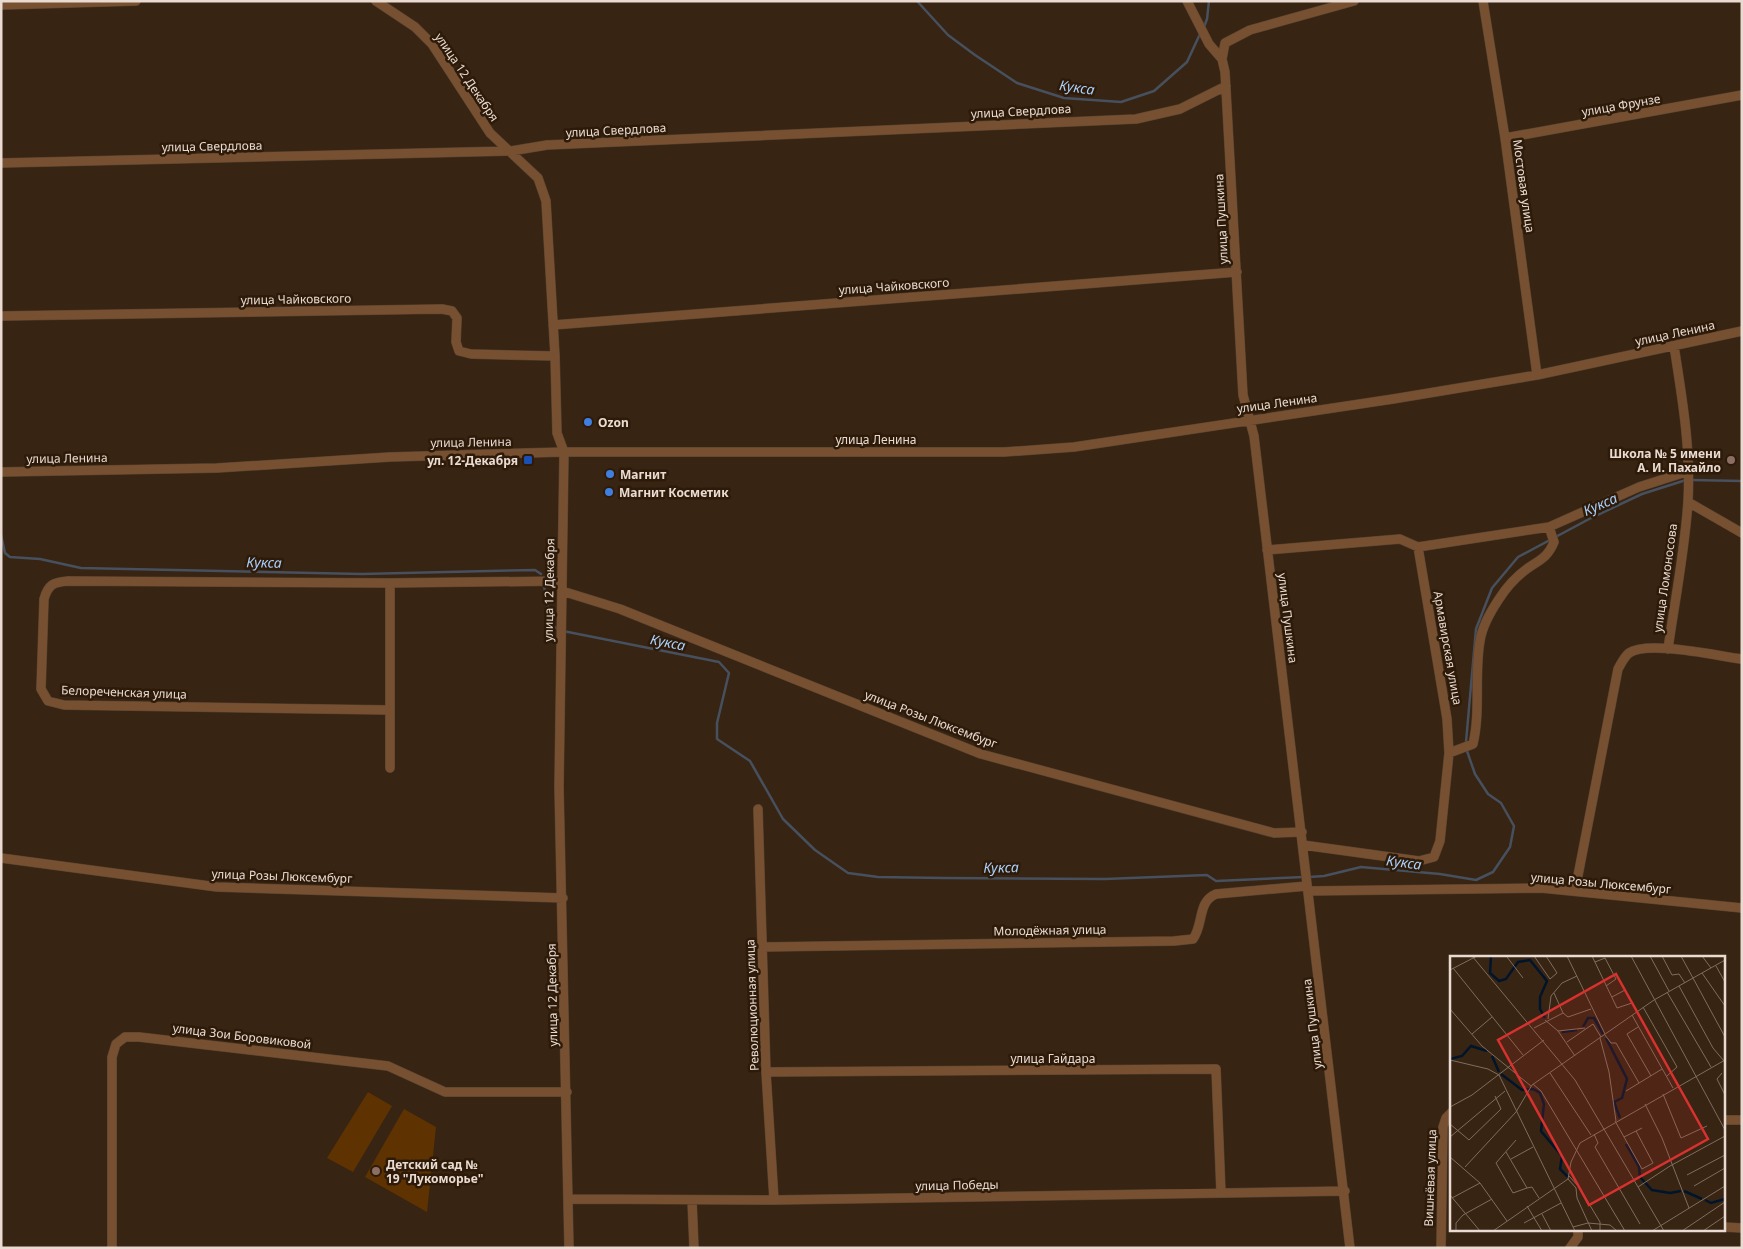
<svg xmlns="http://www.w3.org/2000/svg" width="1743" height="1249" font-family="'Noto Sans',sans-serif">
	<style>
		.green { fill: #5e3301 }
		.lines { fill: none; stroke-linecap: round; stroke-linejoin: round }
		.stream { stroke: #46505e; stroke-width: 2.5 }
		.minor-casing { stroke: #544131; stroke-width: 10 }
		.minor { stroke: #765031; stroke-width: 9 }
		.shop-dot { fill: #3f7fe0; stroke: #2d1a09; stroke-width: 2 }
		.transit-dot { fill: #1a4fb4; stroke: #2d1a09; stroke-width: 2 }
		.education-dot { fill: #8d6e63; stroke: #2d1a09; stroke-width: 2 }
		.labels { text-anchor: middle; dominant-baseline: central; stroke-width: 5; stroke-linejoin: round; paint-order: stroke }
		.street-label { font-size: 12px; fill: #e9dbd1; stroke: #2d1a09 }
		.poi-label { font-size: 12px; font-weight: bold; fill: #e9dbd1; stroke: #2d1a09; text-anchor: start }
		.water-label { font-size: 14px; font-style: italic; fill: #abd2fd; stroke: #2d1a09 }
		.inset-river { fill: none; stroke: #00152c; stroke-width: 2.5 }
		.inset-road { fill: none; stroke: #7f6d5e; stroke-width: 1 }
		.view { fill: #d73130; fill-opacity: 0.15; stroke: #d73130; stroke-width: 2.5 }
		.inset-edge { fill: none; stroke: #e9dbd1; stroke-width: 2.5 }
	</style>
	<rect width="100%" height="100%" fill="#382412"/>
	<path class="green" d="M368,1092L392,1106L353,1172L327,1158Z
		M404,1109L436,1127L427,1212L365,1177Z"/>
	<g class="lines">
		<path class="stream" d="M917,1L948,35L975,55L1017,83L1064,98L1121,102L1154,91L1187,62L1200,34
			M1204,27L1207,19L1209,1
			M1691,480L1742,481
			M1,535L5,553L10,557L40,559L81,568L362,574L535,570L541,574
			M544,586L551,625L558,629
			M563,631L719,662L729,673L717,723V739L750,761L783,819L815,850L848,873L878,877L944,878L1105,879L1207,875L1216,881L1303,877
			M1466,742L1476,629L1492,588L1518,557L1591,518L1642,494L1686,480
			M1309,877L1324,876L1361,867L1440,874L1476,880L1493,872L1510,847L1514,826L1501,803L1488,794L1475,774L1467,751"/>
		<g class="minor-casing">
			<path id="minor" d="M376,1L415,27L432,44L490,133L538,178L546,201L555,356L557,433L564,452L559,787L569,1248
				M1187,1L1209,44L1222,59L1225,72L1243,395L1254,436L1350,1248
				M1483,1L1505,138L1537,375
				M1,5L136,1
				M1222,59L1225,43L1250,30L1354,1
				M1505,138L1742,95
				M1,163L511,151L547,145L1136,119L1180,109L1226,86
				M1,316L442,309L452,311L457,318L456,342L459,351L471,354L555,356
				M553,325L1237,272
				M1,472L217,468L390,457L564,452H1004L1074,447L1393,399L1537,375L1742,331
				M1688,502L1742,533
				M1267,550L1400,539L1418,547L1549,527L1639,487L1689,471
				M562,591L620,609L981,754L1274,833L1302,832
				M1668,649C1675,600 1685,550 1688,501C1691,449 1682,397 1674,346
				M389,710L64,705L48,701L41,689L44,599C48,585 53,582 68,581L390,583L562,581
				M1449,753L1473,744C1481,710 1474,675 1480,641C1482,627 1491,611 1499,599C1506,588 1517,576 1528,568C1540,560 1548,557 1554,542L1549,527
				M390,768V583
				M758,809L766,1072L774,1200
				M1303,845L1419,861L1434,857L1440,841L1449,753L1447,719L1418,547
				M1,858L217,887L563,898
				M1308,891L1541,888L1742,908
				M1575,891L1618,669C1621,664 1624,657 1629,653C1648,640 1717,656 1742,659
				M762,947L1174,941L1193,939C1204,924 1197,902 1216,894L1307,886
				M766,1072L1216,1069L1221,1193
				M1724,1120H1742
				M569,1199L774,1200L1345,1191
				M692,1200L694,1248
				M1724,1227L1742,1228
				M112,1248V1057L116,1044L125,1037H139L388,1066L445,1092H567
				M1441,1248L1443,1127L1446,1118L1452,1112
				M1570,1248L1578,1237V1230"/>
		</g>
		<use href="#minor" class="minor"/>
	</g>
	<g class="shop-dot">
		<circle cx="588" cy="422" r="5"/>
		<circle cx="610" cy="474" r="5"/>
		<circle cx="609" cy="492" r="5"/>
	</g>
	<rect class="transit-dot" x="523" y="455" width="10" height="10" rx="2.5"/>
	<g class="education-dot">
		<circle cx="1731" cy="460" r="5"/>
		<circle cx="376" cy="1171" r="5"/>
	</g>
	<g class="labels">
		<g class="street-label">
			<text transform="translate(467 77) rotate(56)">улица 12 Декабря</text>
			<text transform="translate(1621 105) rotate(-10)">улица Фрунзе</text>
			<text transform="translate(1021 111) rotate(-3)">улица Свердлова</text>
			<text transform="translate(616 130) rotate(-3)">улица Свердлова</text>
			<text transform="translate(212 146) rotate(-1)">улица Свердлова</text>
			<text transform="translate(1524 186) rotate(82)">Мостовая улица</text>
			<text transform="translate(1221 219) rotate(-93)">улица Пушкина</text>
			<text transform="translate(894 286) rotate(-4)">улица Чайковского</text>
			<text transform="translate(296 299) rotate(-1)">улица Чайковского</text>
			<text transform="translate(1675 333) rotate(-12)">улица Ленина</text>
			<text transform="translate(1277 403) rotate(-8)">улица Ленина</text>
			<text x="876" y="439">улица Ленина</text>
			<text transform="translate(471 442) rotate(-1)">улица Ленина</text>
			<text transform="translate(67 458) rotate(-1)">улица Ленина</text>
			<text transform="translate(1665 578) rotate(-82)">улица Ломоносова</text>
			<text transform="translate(549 590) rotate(-89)">улица 12 Декабря</text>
			<text transform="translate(1288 618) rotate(83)">улица Пушкина</text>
			<text transform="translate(1448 648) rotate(80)">Армавирская улица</text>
			<text transform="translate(124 692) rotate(2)">Белореченская улица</text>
			<text transform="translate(931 719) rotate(21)">улица Розы Люксембург</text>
			<text transform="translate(282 876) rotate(2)">улица Розы Люксембург</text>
			<text transform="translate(1601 883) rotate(5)">улица Розы Люксембург</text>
			<text transform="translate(1050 930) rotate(-1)">Молодёжная улица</text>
			<text transform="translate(552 995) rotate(-91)">улица 12 Декабря</text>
			<text transform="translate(752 1005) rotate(-92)">Революционная улица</text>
			<text transform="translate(1312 1024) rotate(-97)">улица Пушкина</text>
			<text transform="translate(242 1036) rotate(7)">улица Зои Боровиковой</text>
			<text x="1053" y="1058">улица Гайдара</text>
			<text transform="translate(1430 1178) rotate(-88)">Вишнёвая улица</text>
			<text transform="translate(957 1185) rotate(-1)">улица Победы</text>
		</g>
		<g class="poi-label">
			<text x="598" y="422">Ozon</text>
			<text x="1721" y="453" text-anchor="end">Школа № 5 имени<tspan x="1721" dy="14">А. И. Пахайло</tspan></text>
			<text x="518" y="460" text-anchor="end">ул. 12-Декабря</text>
			<text x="620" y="474">Магнит</text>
			<text x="619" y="492">Магнит Косметик</text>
			<text x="386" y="1164">Детский сад №<tspan x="386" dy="14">19 "Лукоморье"</tspan></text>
		</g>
		<g class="water-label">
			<text transform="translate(1077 87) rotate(8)">Кукса</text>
			<text transform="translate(1600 504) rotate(-24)">Кукса</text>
			<text transform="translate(264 562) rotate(1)">Кукса</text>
			<text transform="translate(668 642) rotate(11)">Кукса</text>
			<text transform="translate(1404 862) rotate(7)">Кукса</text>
			<text transform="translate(1001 867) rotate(-1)">Кукса</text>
		</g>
	</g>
	<g transform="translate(1450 956)">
		<rect width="275" height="275" fill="#382412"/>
		<path class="inset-river" d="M41,0L40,17L49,25L56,23L68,6L80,4L97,25L90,41V53L95,62M133,71L138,62H144L153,78M112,76L127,74M156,82L177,123L172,142L164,146L170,162M42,100L49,116M0,103L12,100L21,90L37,95M51,118L72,134L83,133L90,137L94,148L91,175L112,200L110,213L118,221M176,188L189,211L190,221L202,234L220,237L231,235M234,235L252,243M255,244L261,247L275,243"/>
		<path class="inset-road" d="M22,0L125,124L214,275M84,0L100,23L107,17L96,0M117,0L155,78M142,0L167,52L182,47M181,0L275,174M200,0L219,35M212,0L222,19L229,18L235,27M231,0L275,81M252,0L261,12M57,1L73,22M145,6L155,2L166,23L156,30M266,10L275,26M3,12L73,99M0,14L27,0M252,17L275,50M229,30L263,92L274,105M217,36L261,111M104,37L113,57M162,41L175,34L187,55M193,51L227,111L217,120M0,53L32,90L81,130M113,57L118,61L141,53M182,59L223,132M98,63L101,40L112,27L127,20M95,64L108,75L125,100M188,71L177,78L201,120M84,72L113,57M108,75L135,72M22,78L42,61M155,79L161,87H166L189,127M150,82L159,116L166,165M117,86L143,68L151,81M0,104L38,113L49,119L125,275M100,117L141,179M272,117L267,123L275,139M83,128L91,135L175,275M176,135L212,113M213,138L231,182L257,170M195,148L212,182L239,252M0,151L22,139L94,84M165,165L192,213L203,207L186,175M0,168L19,184L51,153L45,140M144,178L148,187L145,191L190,268M0,181L55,135M174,181L192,172M66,184L46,207L63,237L77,232M56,196L77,232L82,231L89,242M0,201L30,227L57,265M61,203L83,191M15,211L66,156L82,129L204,44L275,4M237,219L275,199M119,220L129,231L150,266V275M118,223L126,232L127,242L142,275M244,230L275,212M188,231L220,210L275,180M0,239L30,275M2,242L30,227M77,250L92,275M92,258L101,275M74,267L111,247M123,271L138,267L160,269L167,275M6,275V267L13,259L42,243M43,275L118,223L121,206L130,187L275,104M202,275L275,230M232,275L275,246M253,275L275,260"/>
		<path class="view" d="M166,18L258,183L139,249L48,84Z"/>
		<rect width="275" height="275" class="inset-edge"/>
	</g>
	<rect width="1743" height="1249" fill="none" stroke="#e9dbd1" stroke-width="5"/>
</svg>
